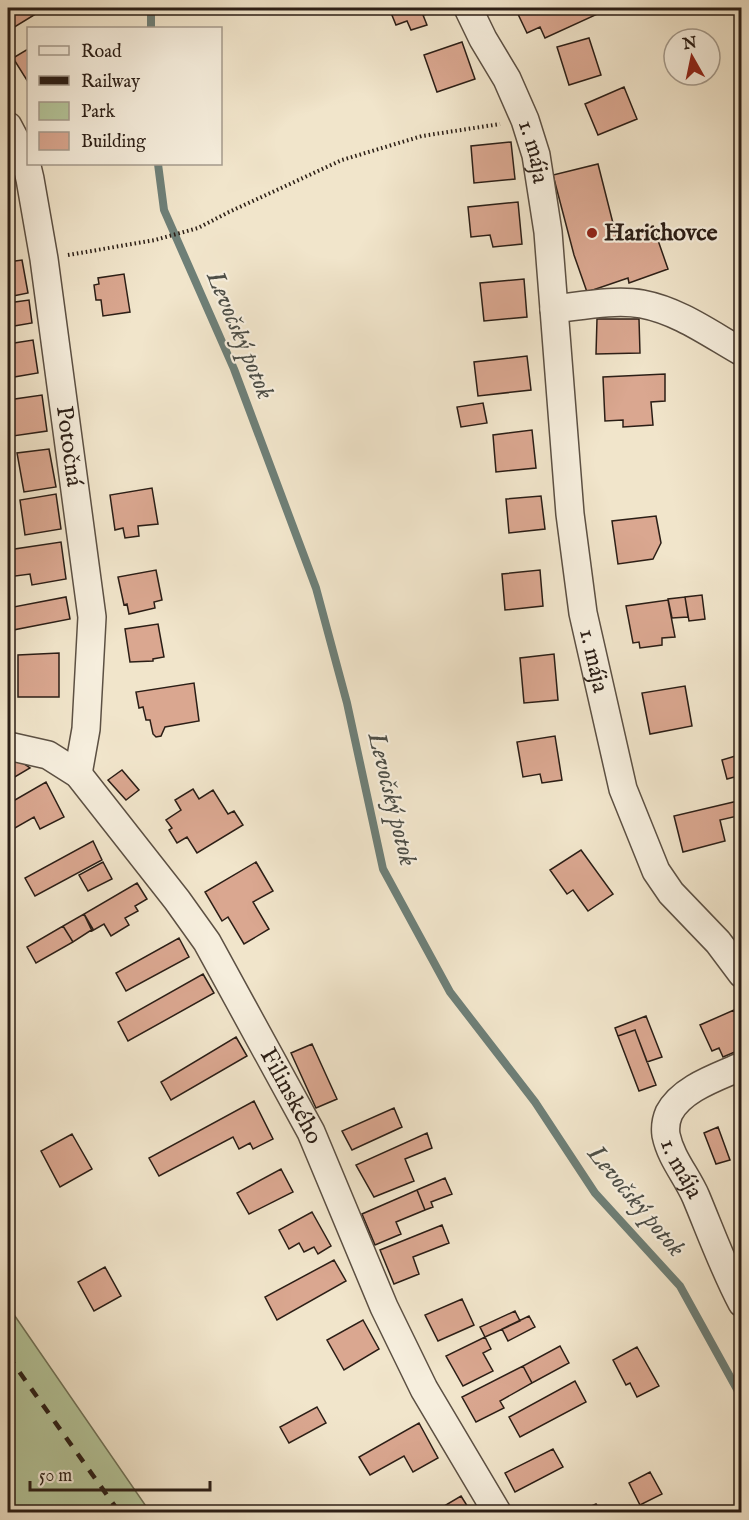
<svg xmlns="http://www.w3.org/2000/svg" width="749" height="1520" font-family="'IM FELL English',serif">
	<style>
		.green { fill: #b5c69b; stroke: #707258; stroke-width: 1.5 }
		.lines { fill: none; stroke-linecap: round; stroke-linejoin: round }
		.stream { stroke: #6e7f77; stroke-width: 8 }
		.building { fill: #daa790; stroke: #2b1e16; stroke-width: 1.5 }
		.minor-casing { stroke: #5c5043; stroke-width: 30 }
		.path { stroke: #2b1e16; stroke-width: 4; stroke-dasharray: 1.5 3; stroke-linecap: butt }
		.minor { stroke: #f6eedd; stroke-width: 27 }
		.rail { stroke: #2b1e16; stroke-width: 4.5; stroke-dasharray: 10 10; stroke-linecap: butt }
		.poi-dot { fill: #8f2418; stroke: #f6eedd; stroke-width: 2 }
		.labels { text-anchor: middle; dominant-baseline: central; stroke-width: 4.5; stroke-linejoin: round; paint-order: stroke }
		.street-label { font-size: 24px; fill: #2b1e16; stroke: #f6eedd }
		.poi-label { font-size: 24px; font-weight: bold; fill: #2b1e16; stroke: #f6eedd; text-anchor: start }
		.water-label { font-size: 26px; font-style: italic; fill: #4d4e47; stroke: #f6eedd }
	</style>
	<rect width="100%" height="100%" fill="#f1e5cb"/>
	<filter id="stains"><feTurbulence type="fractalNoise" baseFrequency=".00333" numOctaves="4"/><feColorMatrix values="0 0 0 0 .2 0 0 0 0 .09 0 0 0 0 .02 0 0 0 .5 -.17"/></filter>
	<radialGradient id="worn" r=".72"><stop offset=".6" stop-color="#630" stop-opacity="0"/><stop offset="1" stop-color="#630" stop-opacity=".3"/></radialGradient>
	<path class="green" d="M8,1306L150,1512H8Z"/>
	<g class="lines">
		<path class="stream" d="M151,28V8
			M158,164L164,210L234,369L316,588L347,703L383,869L450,992L535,1102L595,1193L680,1286L738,1391L742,1405"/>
	</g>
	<path class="building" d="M8,8H36L39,12L8,31Z
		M389,8H433L435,12L423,15L427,25L411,30L407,21L396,25Z
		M522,8H600L602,12L545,38L540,27L527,33L516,10Z
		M589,38L601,75L569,85L557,47Z
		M462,42L475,79L437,92L424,55Z
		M28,49V82L13,58Z
		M624,87L637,119L598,135L585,104Z
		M511,142L515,179L474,183L471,146Z
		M598,164L617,239L653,226L668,269L629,283L628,278L587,292L574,255L553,175Z
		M518,202L522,244L493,247L490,235L471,237L468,207Z
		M8,204L12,226L8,227Z
		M22,260L28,293L8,297V262Z
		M124,274L130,312L103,316L101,300H96L94,285L99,284L98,278Z
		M524,279L527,317L484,321L480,283Z
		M29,300L32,323L8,327V303Z
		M597,319H639L640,353L596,354Z
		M33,340L38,373L8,378V344Z
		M527,356L531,390L478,396L474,362Z
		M665,374V401L651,402L653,425L623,427V420L605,421L603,377Z
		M42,395L47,431L13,436L8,400Z
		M483,403L487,423L461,427L457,407Z
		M532,430L536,468L496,472L493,435Z
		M49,449L56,487L24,492L17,453Z
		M152,488L158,524L138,526L139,536L125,538L123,528L115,530L110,495Z
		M56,494L61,529L25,535L20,500Z
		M541,496L545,529L509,533L506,499Z
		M656,516L661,543L653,559L618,564L612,521Z
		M61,542L66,579L32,585L30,574L8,577V550Z
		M156,570L162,600L154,602L155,608L129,614L127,604L124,605L118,577Z
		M540,570L543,606L505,610L502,574Z
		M702,595L705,619L689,621L685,597Z
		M66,597L70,619L8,631V608Z
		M685,597L688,617L672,618L668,599Z
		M668,600L675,637L662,638V645L640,648L639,642L633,643L626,606Z
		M158,624L164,657L153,659V661L130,662L125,629Z
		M59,653V697H18V655Z
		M554,654L558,700L524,703L520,658Z
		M194,683L199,721L165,727L161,736L156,737L153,734L150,720H146L143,707L139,708L136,692Z
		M685,686L692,726L650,734L642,693Z
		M555,736L562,780L542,783L540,774L523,777L517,742Z
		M742,754V775L727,779L722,760Z
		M13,756L30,768L8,781V759Z
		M122,770L139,790L126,800L108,780Z
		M46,782L64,817L40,829L34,817L8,832V804Z
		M193,789L199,799L213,790L228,814L234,811L243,825L197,853L187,837L177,843L169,830L172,828L166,820L181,810L175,800Z
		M742,800V815L720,820L725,841L683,852L674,816Z
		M93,841L102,860L35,896L25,878Z
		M581,850L613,894L588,911L573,890L567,894L550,870Z
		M103,862L112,879L88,891L79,875Z
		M256,862L273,891L253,902L269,929L244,944L228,917L222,921L205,892Z
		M137,883L147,899L135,906L138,911L125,918L129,925L111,936L104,924L92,931L84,914Z
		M84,914L93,929L73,942L63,926Z
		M63,926L73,942L36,963L27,947Z
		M179,938L189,957L126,991L116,973Z
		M203,974L214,993L128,1041L118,1022Z
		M734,1010L742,1027V1049L723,1057L719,1048L712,1051L700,1025Z
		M646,1016L662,1057L647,1062L635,1030L618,1036L615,1028Z
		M635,1030L656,1085L639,1091L618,1036Z
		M236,1037L247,1056L171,1100L161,1082Z
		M312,1044L337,1099L316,1108L291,1053Z
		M254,1101L273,1139L253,1149L250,1143L239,1149L233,1137L159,1176L149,1158Z
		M394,1108L402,1127L352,1150L342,1131Z
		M718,1127L730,1160L716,1164L704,1133Z
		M427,1133L432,1148L405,1159L414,1181L374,1197L356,1165Z
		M72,1134L92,1169L60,1187L41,1151Z
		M281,1169L293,1192L249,1214L237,1193Z
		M445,1178L452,1194L431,1202L433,1207L425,1210L417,1190Z
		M417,1190L425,1210L396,1222L401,1234L375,1245L362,1214Z
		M312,1212L331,1246L318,1254L314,1247L304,1252L299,1243L289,1249L279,1230Z
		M442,1225L449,1243L413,1257L419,1274L394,1284L380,1250Z
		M334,1260L346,1281L277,1320L265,1297Z
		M105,1267L121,1296L94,1311L78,1282Z
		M462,1299L474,1325L438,1341L425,1315Z
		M515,1311L520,1321L485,1337L480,1327Z
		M529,1316L535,1327L508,1341L502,1329Z
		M363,1320L379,1349L344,1370L327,1340Z
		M485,1337L491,1349L483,1353L493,1371L463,1386L446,1356Z
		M560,1346L569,1363L532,1383L523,1366Z
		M637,1347L659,1386L637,1397L630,1383L626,1385L613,1360Z
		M523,1366L532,1383L500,1401L504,1408L476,1422L462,1397Z
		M575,1381L586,1402L520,1437L509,1417Z
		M317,1407L326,1423L289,1443L280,1427Z
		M419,1423L438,1458L413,1472L404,1456L370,1475L359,1457Z
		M553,1449L563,1467L515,1492L505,1473Z
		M650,1472L662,1494L640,1505L629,1483Z
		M461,1496L471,1512H434Z
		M596,1504L601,1512H578Z"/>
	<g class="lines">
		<g class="minor-casing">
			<g id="minor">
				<path id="s1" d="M468,8L483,39L507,79L525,120L536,155L548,232L570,514L583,613L623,789L656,871L671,893L718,942L742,974"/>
				<path id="s2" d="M8,126L25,158L30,179L44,259L92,617L86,729L78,774"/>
				<path d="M554,309C581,306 615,299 642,304C679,311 710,334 742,352"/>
				<path id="s3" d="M8,746L48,755L78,774L177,900L207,942L311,1132L384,1307L424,1389L497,1512"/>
				<path id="s4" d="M742,1066C718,1077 682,1088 669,1113C666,1120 665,1128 666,1135C671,1159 687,1176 696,1197C711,1233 724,1269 742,1303"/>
			</g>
		</g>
		<path class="path" d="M68,255L155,240L198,228L229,212L342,160L422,136L500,124"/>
		<use href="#minor" class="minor"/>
		<path class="rail" d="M8,1356L119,1512"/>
	</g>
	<circle class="poi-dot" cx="592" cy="233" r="6"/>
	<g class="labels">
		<g class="street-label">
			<text stroke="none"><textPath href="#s1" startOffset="159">1. mája</textPath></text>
			<text stroke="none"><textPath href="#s2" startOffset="328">Potočná</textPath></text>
			<text stroke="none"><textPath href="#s1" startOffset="672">1. mája</textPath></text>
			<text stroke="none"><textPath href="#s3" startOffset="464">Filinského</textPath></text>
			<text stroke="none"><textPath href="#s4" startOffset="148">1. mája</textPath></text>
		</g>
		<g class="poi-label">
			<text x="604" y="233">Harichovce</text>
		</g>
		<g class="water-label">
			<text transform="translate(240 335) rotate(67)">Levočský potok</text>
			<text transform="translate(392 799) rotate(76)">Levočský potok</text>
			<text transform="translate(636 1201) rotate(50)">Levočský potok</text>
		</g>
	</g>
	<rect width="749" height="1520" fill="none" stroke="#f1e5cb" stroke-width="30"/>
	<rect x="9" y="9" width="731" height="1502" fill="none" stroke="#2b1e16" stroke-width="3"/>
	<rect x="15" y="15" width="719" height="1490" fill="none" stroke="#2b1e16" stroke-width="1.5"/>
	<rect x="27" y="27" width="195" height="138" fill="#f6eedd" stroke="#a59b8d" stroke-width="1.5"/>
	<rect x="39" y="46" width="30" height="9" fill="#f6eedd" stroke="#a59b8d" stroke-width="1.5"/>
	<text x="81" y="57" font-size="18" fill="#2b1e16">Road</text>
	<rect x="39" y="76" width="30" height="9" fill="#2b1e16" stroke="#a59b8d" stroke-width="1.5"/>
	<text x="81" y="87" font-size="18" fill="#2b1e16">Railway</text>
	<rect x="39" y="102" width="30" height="18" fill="#b5c69b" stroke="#a59b8d" stroke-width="1.5"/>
	<text x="81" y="117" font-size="18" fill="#2b1e16">Park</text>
	<rect x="39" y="132" width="30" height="18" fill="#daa790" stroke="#a59b8d" stroke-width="1.5"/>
	<text x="81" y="147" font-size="18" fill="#2b1e16">Building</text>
	<g transform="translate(692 57) rotate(351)"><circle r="28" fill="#f6eedd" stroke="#a59b8d" stroke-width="1.5"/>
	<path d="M0-4.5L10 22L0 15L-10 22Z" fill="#8f2418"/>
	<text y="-9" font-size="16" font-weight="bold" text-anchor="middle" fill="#2b1e16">N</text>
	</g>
	<path d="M30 1481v9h180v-9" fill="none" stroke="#2b1e16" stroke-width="3"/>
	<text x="39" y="1481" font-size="18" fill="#2b1e16" stroke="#f6eedd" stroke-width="4.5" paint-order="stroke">50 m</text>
	<rect width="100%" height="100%" filter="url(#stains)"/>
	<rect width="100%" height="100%" fill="url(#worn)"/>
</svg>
